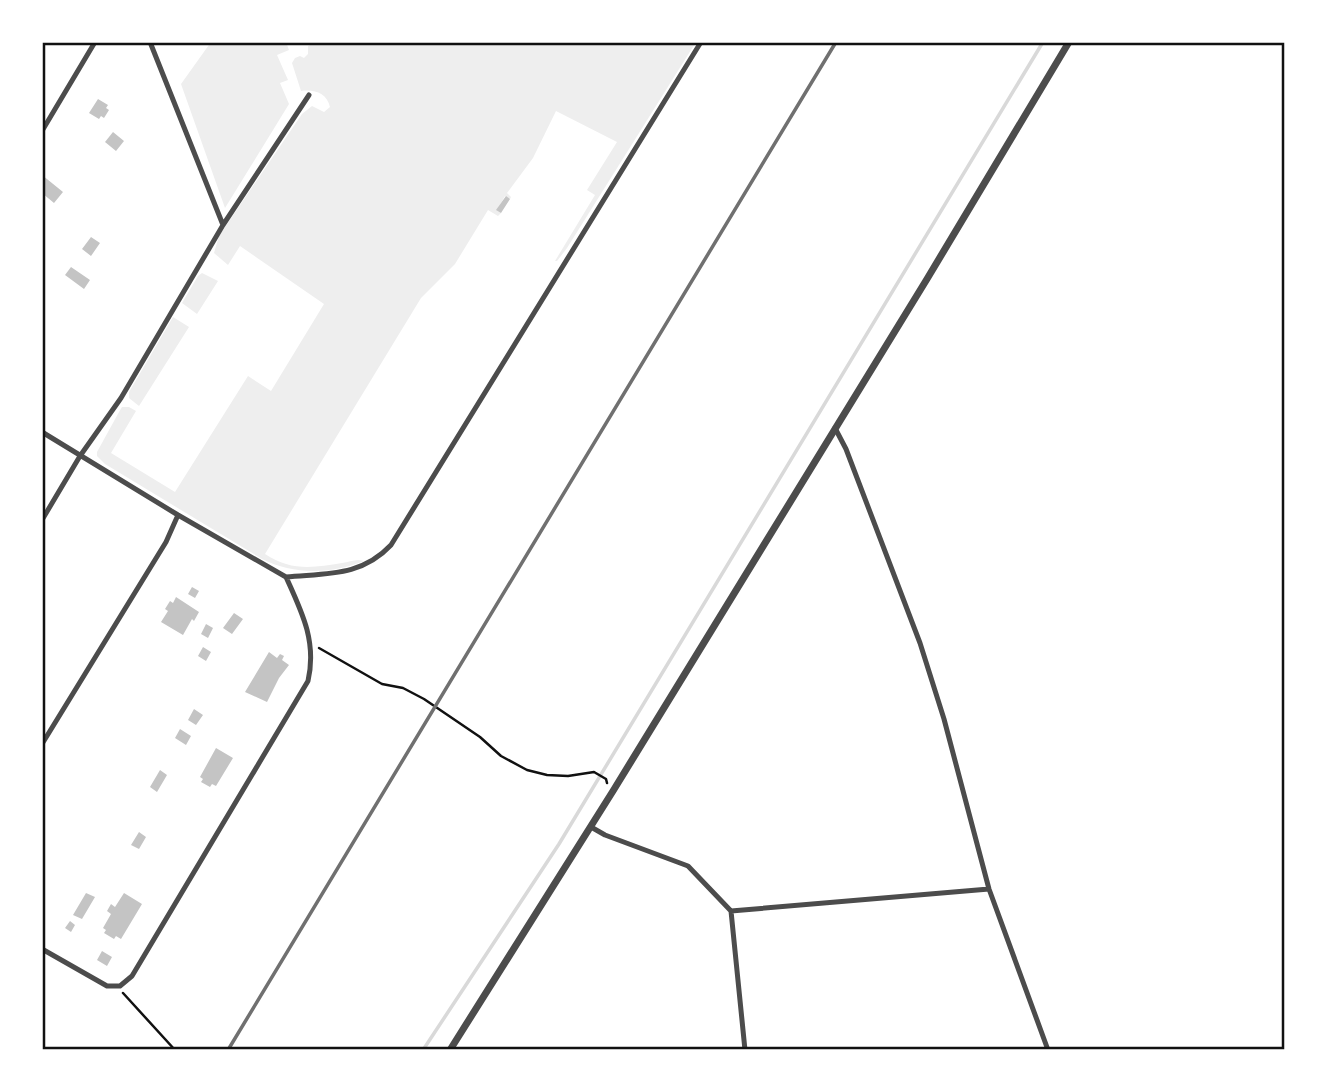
<svg xmlns="http://www.w3.org/2000/svg" width="1327" height="1092" font-family="'Zilla Slab',serif">
	<style>
		.green { fill: #eee }
		.lines { fill: none; stroke-linecap: round; stroke-linejoin: round }
		.stream { stroke: #d9d9d9; stroke-width: 3.5 }
		.building { fill: #c4c4c4 }
		.path { stroke: #111; stroke-width: 2.5 }
		.minor { stroke: #4c4c4c; stroke-width: 5 }
		.tertiary { stroke: #4c4c4c; stroke-width: 7 }
		.rail { stroke: #707070; stroke-width: 3.5 }
		.neatline { fill: none; stroke: #111; stroke-width: 2.5 }
	</style>
	<rect width="100%" height="100%" fill="#fff"/>
	<path class="green" d="M211,42H286L289,50L277,55L288,80L280,83L289,104L225,208L181,84Z
		M318,42H696L567,248L557,261H555L595,195L587,190L617,142L556,111L533,158L507,193L511,197L510,199L505,196L497,210L501,213L498,216L488,210L455,264L421,298L265,554C290,571 313,568 342,563C350,562 356,558 364,561C332,574 293,575 262,559L105,464L97,456V452L119,412L122,407H129L136,411L111,453L175,492L248,376L271,391L324,304L240,246L228,265L214,253L219,236L302,114L312,106L324,112L330,107C327,93 314,89 301,91L292,63L295,58L300,56L304,58L308,54V46Z
		M202,273L218,281L197,314L182,303L198,276Z
		M173,317L189,327L139,406L129,398V392Z"/>
	<g class="lines">
		<path class="stream" d="M423,1050L559,844L1043,42"/>
	</g>
	<path class="building" d="M98,99L108,105L106,108L109,110L104,118L101,116L99,119L89,113Z
		M113,132L124,141L116,151L105,142Z
		M42,175L63,192L54,203L42,193Z
		M506,196L510,199L501,213L496,210Z
		M91,237L100,243L91,256L82,249Z
		M71,267L90,280L84,289L65,275Z
		M192,587L199,591L195,598L188,594Z
		M176,597L199,612L194,621L192,619L183,635L161,622L168,611L165,609L170,601L173,603Z
		M234,613L243,619L232,634L223,628Z
		M206,624L213,628L208,638L201,634Z
		M203,647L211,652L206,661L198,656Z
		M269,652L277,658L280,654L284,656L282,660L289,665L279,678L267,702L245,692Z
		M194,709L203,715L196,725L188,720Z
		M180,729L191,736L186,745L175,738Z
		M216,748L233,758L216,786L212,784L210,787L201,782L203,779L200,777Z
		M160,770L167,775L157,792L150,787Z
		M139,832L146,837L139,849L131,845Z
		M86,893L95,897L82,919L73,915Z
		M124,893L142,904L121,939L116,936L114,939L104,933L106,930L103,928L111,914L107,911L111,904L115,907Z
		M70,921L75,925L71,932L65,928Z
		M102,951L112,957L107,966L97,960Z"/>
	<g class="lines">
		<path class="path" d="M319,648L382,684L403,688L424,699L480,737L501,756L527,770L547,775L568,776L594,772L606,779L607,783
			M123,993L175,1050"/>
		<path class="minor" d="M150,42L223,225
			M42,131L95,42
			M835,428L846,449L920,643L944,719L989,889L1048,1050
			M42,432L178,515L286,577
			M42,520L80,456L121,398L223,225L309,95
			M42,744L166,542L178,515
			M591,827L605,835L688,866L731,911L745,1050
			M731,911L989,889
			M42,949L107,986H120L132,976L308,681C317,642 302,612 286,577C326,573 361,577 391,545L701,42"/>
		<path class="tertiary" d="M450,1050L613,791L927,279L1069,42"/>
		<path class="rail" d="M228,1050L836,42"/>
	</g>
	<rect width="1327" height="1092" fill="none" stroke="#ffffff" stroke-width="88"/>
	<rect x="44" y="44" width="1239" height="1004" class="neatline"/>
</svg>
